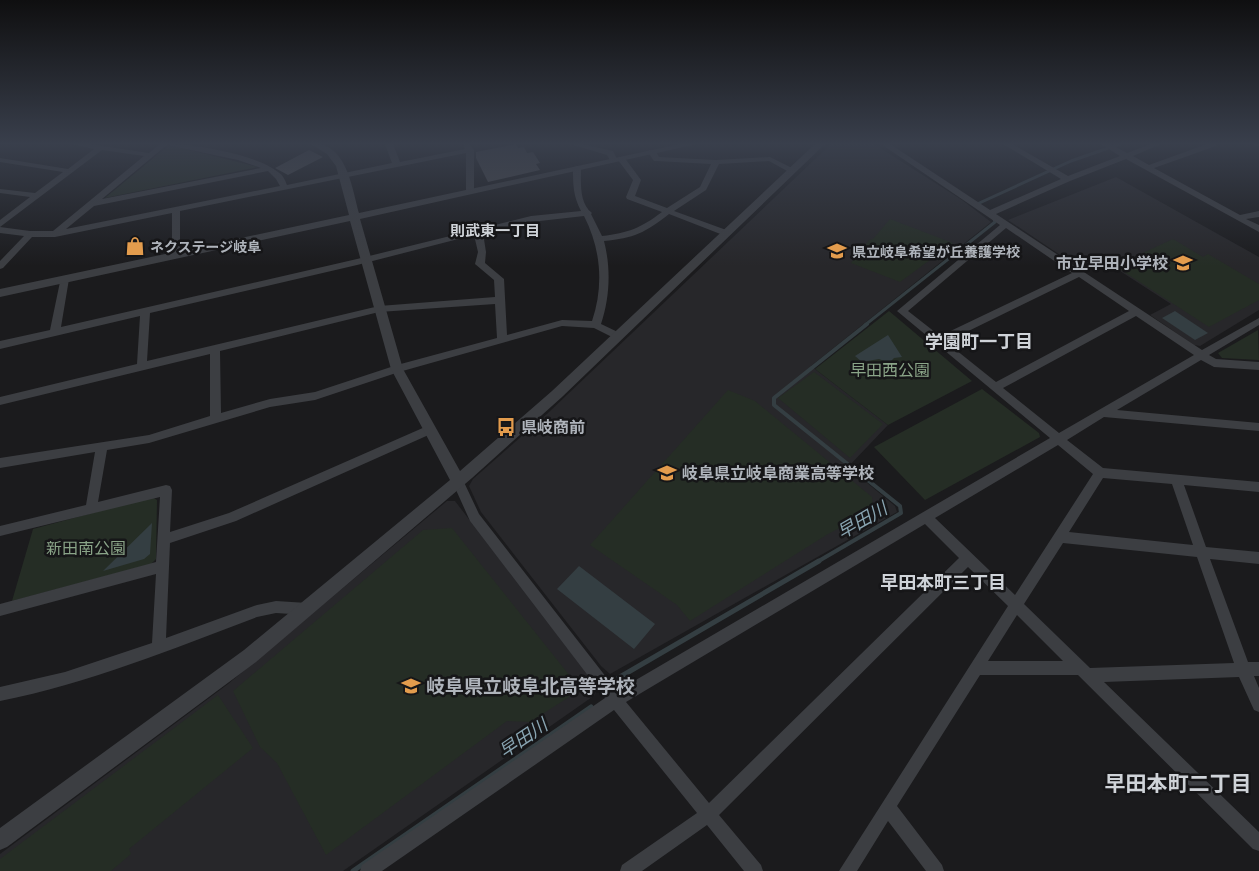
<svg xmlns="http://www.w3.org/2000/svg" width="1259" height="871" font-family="Inter,'Noto Sans JP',sans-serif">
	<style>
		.built { fill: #27272a }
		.green { fill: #252d25 }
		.water { fill: #343e42 }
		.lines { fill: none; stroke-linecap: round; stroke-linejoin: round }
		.stream-far2 { stroke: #343e42; stroke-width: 3 }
		.stream-far1 { stroke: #343e42; stroke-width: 4 }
		.stream { stroke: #343e42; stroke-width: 5 }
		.building { fill: #4a4b4f }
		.minor { fill: #3c3e42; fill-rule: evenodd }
		.tertiary { fill: #3c3e42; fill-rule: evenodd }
		.labels { text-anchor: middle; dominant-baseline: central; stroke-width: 5; stroke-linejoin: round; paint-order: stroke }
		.far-poi-label { font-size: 14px; font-weight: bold; fill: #afb4bb; stroke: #161618; text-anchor: start }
		.far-neighbourhood-label { font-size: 15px; font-weight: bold; fill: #cfd3d8; stroke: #161618 }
		.poi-label { font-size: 16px; font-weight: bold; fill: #afb4bb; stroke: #161618; text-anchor: start }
		.park-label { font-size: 16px; fill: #8aa488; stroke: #161618 }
		.neighbourhood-label { font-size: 18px; font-weight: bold; fill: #cfd3d8; stroke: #161618 }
		.water-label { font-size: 18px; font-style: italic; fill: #89a5b2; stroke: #161618 }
		.near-poi-label { font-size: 19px; font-weight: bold; fill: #afb4bb; stroke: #161618; text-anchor: start }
		.near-neighbourhood-label { font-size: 21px; font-weight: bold; fill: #cfd3d8; stroke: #161618 }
	</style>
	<rect width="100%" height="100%" fill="#1b1b1d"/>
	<path class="built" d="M831,144H874L962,200L991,222L811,366L888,425L848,467L895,506L897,512L610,674L601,666L481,512L469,486L473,479L548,413Z
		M1116,177L1259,257V310L1200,346L1194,345L1150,315L1171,304L1100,258L1078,267L1008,220Z
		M447,501H455L597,687L595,695L343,871H0V854L228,684Z"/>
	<path class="green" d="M169,145L258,167L105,198Z
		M890,219L953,243L900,282L851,263L869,240L873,239Z
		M1173,239L1203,257L1208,254L1259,284V300L1209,327L1115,266Z
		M889,311L972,381L888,425L815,369Z
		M1258,330L1259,360L1222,358L1218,353Z
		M814,372L883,424L850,458L778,398Z
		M982,389L1039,433L1040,437L925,500L874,447Z
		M728,390L755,401L872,497L873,511L828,534L690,621L677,605L590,545Z
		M152,497L157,500L156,559L151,564L12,601L33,529Z
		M452,528L570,676L569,697L530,722L507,721L326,855L277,763L260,747L233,691L423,530Z
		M218,695L253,748L129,849L131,854L111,871H0V859Z"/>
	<path class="water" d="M1175,311L1208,333L1195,340L1162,318Z
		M888,335L902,357L894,358L889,363L879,359L862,362L855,356Z
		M152,523L150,554L144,559L103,571Z
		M579,566L655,624L634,649L557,589Z"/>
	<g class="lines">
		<path class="stream-far2" d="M975,205L1071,161L1120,144
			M865,325L995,222L994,219"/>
		<path class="stream-far1" d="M817,562L901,513L900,506L774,405V398L867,324"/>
		<path class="stream" d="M609,688L613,681L819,561
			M353,871L591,707"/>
	</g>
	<path class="building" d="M516,144L518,148L524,147L527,153L533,152L540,163L536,164L540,170L488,182L476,158V152Z
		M309,150L323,157L288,175L275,168Z"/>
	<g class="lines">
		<path class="minor" d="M72,144H89L149,153L160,144H168L102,199L261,168L238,160L172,146L168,144C195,144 258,155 278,172C283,175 285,180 287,185L392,163L385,144H393L400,162L465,149L463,144H469L474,150V192L470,194L466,192V153L180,211V255L176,258L172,255V213L55,237H32L3,268L0,269V261L24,236L0,233V227L30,231H53L144,156L102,150L0,227V220L30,197L0,193V189L35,193L63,172L0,162V158L68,169L94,149ZM268,171L276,179L280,186L66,229L94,206Z
			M570,144H582L613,151L617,159L624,157L641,180L635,196L667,208L700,187L711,164L657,161H654L648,152L649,150H655L659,157L716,160L770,157L796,170L789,172L769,161L719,164L706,190L674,211L729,231V235H723L669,214C645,233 634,238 604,241C611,268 610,297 601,324L622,334L623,336L622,338H614L594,328L562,326L399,372L315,400L270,407L149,443L107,450L98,502L166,485L170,486L172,490L170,532L229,513L425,427H433L435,430L433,433L236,521L170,543L166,638L257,605L276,601L307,603L312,605L314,609L312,613L307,615L276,613L257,617C172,649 89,683 0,701V687L65,672L152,643L156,574L0,616V604L156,562L160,497L0,536V526L86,505L95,452L0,468V458L149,435L210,416V354L0,405V397L137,364L140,316L0,349V341L50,330L61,277L64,276L69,279L61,327L357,259L531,216L581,211C573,196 573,185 573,168L577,166L581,168C581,183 579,203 592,213L591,214L602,236C628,233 641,228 662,212L627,199L626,197L633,180L618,160L611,162L607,155ZM584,216C601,249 604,286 592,321L562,320L507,335L504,279L485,263L486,252L483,233L531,222ZM474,235L478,252L475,264L494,280L495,297L379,306L147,361L150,313L357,265ZM495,304L497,338L397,365L315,392L270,399L221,413L220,351L379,312Z
			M881,144H890L990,210L1061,179L1003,144H1012L1068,176L1120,156L1101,144H1110L1127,153L1151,144H1161L1133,156L1149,165L1207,144H1217L1216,146L1154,168L1240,215L1259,211V217L1246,219L1259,225V232L1126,159L1070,181L996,214L1202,350L1259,318V325L1209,355L1216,359L1259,362V370L1214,367L1201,360L1117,410L1259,423V431L1104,417L1067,440L1103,468L1259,482V492L1184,485L1206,547L1259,552V564L1210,559L1248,662H1259V676H1254L1259,688V712L1254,710L1239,677L1104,682L1259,832V851L1253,849L1078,675H980L897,806L942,865L944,871H926L888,821L857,871H839L1008,606L968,567L719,815L761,865L763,871H744L707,825L642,871H620L622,865L697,813L614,710L382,871H360L362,865L605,698L470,521L452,481L454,478L458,476L462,478L479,514L617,691L1050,438L897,311L1000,225ZM1006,228L1072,273L940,336L908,311ZM1079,277L1129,311L996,382L946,342ZM1136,316L1194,355L1059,433L1003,388ZM1058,445L1093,474L1015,595L935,518ZM1103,478L1172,484L1193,545L1069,532ZM925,524L959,558L709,803L626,702ZM1063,543L1197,557L1234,663L1090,668L1024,604ZM1017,615L1063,661H988Z
			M1254,144H1259V146H1255Z"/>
		<path class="tertiary" d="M311,144C346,141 352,187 359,213L680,144H697L360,219L403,369L460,471L552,391L815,144H825L562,397L472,478L256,662L7,847L0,850V828L244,650L450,480L391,369L350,221L0,297V289L349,215L336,166L327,154Z"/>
	</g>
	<linearGradient id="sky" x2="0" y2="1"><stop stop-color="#0f0f10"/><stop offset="0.54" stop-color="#393f4c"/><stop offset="1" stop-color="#393f4c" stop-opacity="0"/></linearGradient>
	<rect width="1259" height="266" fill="url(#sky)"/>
	<defs>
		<g id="shop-bare" transform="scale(1.5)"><path d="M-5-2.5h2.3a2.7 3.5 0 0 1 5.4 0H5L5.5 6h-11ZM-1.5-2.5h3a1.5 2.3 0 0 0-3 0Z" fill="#e39c4d" stroke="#161618" stroke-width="2.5" paint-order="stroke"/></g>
		<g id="school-bare" transform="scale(1.5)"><path d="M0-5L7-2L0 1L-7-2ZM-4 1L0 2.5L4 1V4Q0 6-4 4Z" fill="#e39c4d" stroke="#161618" stroke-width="2.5" paint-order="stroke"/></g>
		<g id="bus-bare" transform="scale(1.5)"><path d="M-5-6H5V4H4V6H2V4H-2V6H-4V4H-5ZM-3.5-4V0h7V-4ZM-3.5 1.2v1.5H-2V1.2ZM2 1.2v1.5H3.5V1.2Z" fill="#e39c4d" stroke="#161618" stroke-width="2.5" paint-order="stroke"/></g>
	</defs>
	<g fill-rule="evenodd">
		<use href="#shop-bare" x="135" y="246"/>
		<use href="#school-bare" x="837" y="251"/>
		<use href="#school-bare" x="1183" y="263"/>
		<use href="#bus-bare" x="506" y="427"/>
		<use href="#school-bare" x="667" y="473"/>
		<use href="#school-bare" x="411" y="686"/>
	</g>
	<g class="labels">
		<g class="far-poi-label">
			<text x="150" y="246">ネクステージ岐阜</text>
			<text x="852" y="251">県立岐阜希望が丘養護学校</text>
		</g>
		<g class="far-neighbourhood-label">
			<text x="495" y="230">則武東一丁目</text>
		</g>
		<g class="poi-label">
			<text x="1168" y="263" text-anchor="end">市立早田小学校</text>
			<text x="521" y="427">県岐商前</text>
			<text x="682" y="473">岐阜県立岐阜商業高等学校</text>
		</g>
		<g class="park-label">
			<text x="890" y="370">早田西公園</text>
			<text x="86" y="548">新田南公園</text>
		</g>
		<g class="neighbourhood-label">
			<text x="979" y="341">学園町一丁目</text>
			<text x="943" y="582">早田本町三丁目</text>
		</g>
		<g class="water-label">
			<text transform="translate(862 520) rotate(-30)">早田川</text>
			<text transform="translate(523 738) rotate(-34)">早田川</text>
		</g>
		<g class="near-poi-label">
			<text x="426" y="686">岐阜県立岐阜北高等学校</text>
		</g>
		<g class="near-neighbourhood-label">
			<text x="1178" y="783">早田本町二丁目</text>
		</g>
	</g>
</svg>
